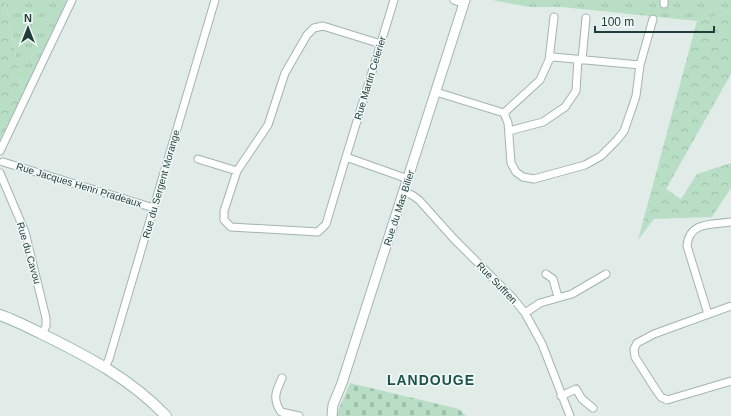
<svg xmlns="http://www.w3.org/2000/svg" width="731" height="416" font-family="Arial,sans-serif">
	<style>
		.grass { fill: url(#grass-tufts) }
		.forest { fill: url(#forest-crowns) }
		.cemetery { fill: url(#cemetery-stones) }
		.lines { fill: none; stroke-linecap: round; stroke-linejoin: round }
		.minor-casing { stroke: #a3b4b0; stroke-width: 9 }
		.tertiary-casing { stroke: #a3b4b0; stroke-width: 11 }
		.secondary-casing { stroke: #9fb9b2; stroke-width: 12 }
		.minor { stroke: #fff; stroke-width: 7 }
		.tertiary { stroke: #fff; stroke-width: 9 }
		.secondary { stroke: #fff; stroke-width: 10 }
		.labels { text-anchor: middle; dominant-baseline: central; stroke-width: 3; stroke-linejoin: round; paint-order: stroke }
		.street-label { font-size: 10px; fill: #203e39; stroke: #f2f9f6 }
		.district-label { font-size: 14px; font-weight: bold; letter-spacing: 1px; fill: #1b5249; stroke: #f2f9f6 }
	</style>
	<defs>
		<pattern id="grass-tufts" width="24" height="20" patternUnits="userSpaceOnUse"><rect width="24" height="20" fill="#b8dfc6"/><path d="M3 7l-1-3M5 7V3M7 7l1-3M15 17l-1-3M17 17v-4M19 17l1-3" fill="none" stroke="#9ec0ab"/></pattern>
		<pattern id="forest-crowns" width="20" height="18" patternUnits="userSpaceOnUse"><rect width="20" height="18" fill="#b8dfc6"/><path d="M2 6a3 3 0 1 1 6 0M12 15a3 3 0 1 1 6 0" fill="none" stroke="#9ec0ab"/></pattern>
		<pattern id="cemetery-stones" width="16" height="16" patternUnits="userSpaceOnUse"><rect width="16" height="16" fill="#b8dfc6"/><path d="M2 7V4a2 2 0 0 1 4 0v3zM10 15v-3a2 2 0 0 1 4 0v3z" fill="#9ec0ab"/></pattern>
	</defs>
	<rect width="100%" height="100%" fill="#e1ece8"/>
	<path class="grass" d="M5,0H67L23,94Z
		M492,0H731V11L697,21L562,7H529Z"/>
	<path class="forest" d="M0,0H5L23,94L0,140Z
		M731,11V74L666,189L681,199L697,174L731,163V188L712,217L654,219L638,240L697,21Z"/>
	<path class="cemetery" d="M350,383L459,409L466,416H336Z"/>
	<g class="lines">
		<g class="minor-casing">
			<path id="minor" d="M454,0L464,4
				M664,4V0
				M549,60L554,17
				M582,60L586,18
				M436,92L504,113L508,123L511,163L516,172L523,177L534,179L585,165L601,156L617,140L624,131L631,111L636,96L640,65L653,19
				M504,113L540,80L549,60L553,57L640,65
				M509,131L543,122L565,107L576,91L578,59
				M0,151L72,0
				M346,157L394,0
				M198,159L237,171L268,125L285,73L307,35L314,28L323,26L381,44
				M3,162L154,208
				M237,171L224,211V220L231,227L318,232L326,224L346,157L408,179
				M0,173L25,232L46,318V326L42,334
				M404,192L412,195L419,200L454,239L512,297L525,313L542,344L570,416
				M546,274L553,279L558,297
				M731,306L654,334L637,343L634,349L635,357L656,390L661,397L667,400L731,381
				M525,313L540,303L572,294L606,274
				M708,314L687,246C689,221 712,225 731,222
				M105,367L109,359L215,0
				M282,378C276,391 272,399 281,412L299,416
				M561,396L576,389L582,399L593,408"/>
		</g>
		<g class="tertiary-casing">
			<path id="tertiary" d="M332,416L333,405L342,383L465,0"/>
		</g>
		<g class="secondary-casing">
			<path id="secondary" d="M0,315C14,320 28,327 42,334C87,356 131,379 166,416"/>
		</g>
		<use href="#minor" class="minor"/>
		<use href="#tertiary" class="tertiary"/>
		<use href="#secondary" class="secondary"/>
	</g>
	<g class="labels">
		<g class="street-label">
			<text transform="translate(370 78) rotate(-73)">Rue Martin Celerier</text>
			<text transform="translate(161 184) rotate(-74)">Rue du Sergent Morange</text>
			<text transform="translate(79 185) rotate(17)">Rue Jacques Henri Pradeaux</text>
			<text transform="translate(399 208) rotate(-72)">Rue du Mas Bilier</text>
			<text transform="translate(29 253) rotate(74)">Rue du Cavou</text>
			<text transform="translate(497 283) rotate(46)">Rue Suffren</text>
		</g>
		<g class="district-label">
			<text x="431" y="380">LANDOUGE</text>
		</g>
	</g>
	<g transform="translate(28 28)" stroke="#f2f9f6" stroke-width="3" paint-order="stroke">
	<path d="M0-3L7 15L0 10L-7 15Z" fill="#203e39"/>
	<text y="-6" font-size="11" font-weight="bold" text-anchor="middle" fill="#203e39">N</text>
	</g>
	<path d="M595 26v6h119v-6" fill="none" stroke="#203e39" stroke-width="2"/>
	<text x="601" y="26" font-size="12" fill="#203e39" stroke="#f2f9f6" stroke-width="3" paint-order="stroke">100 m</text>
</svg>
